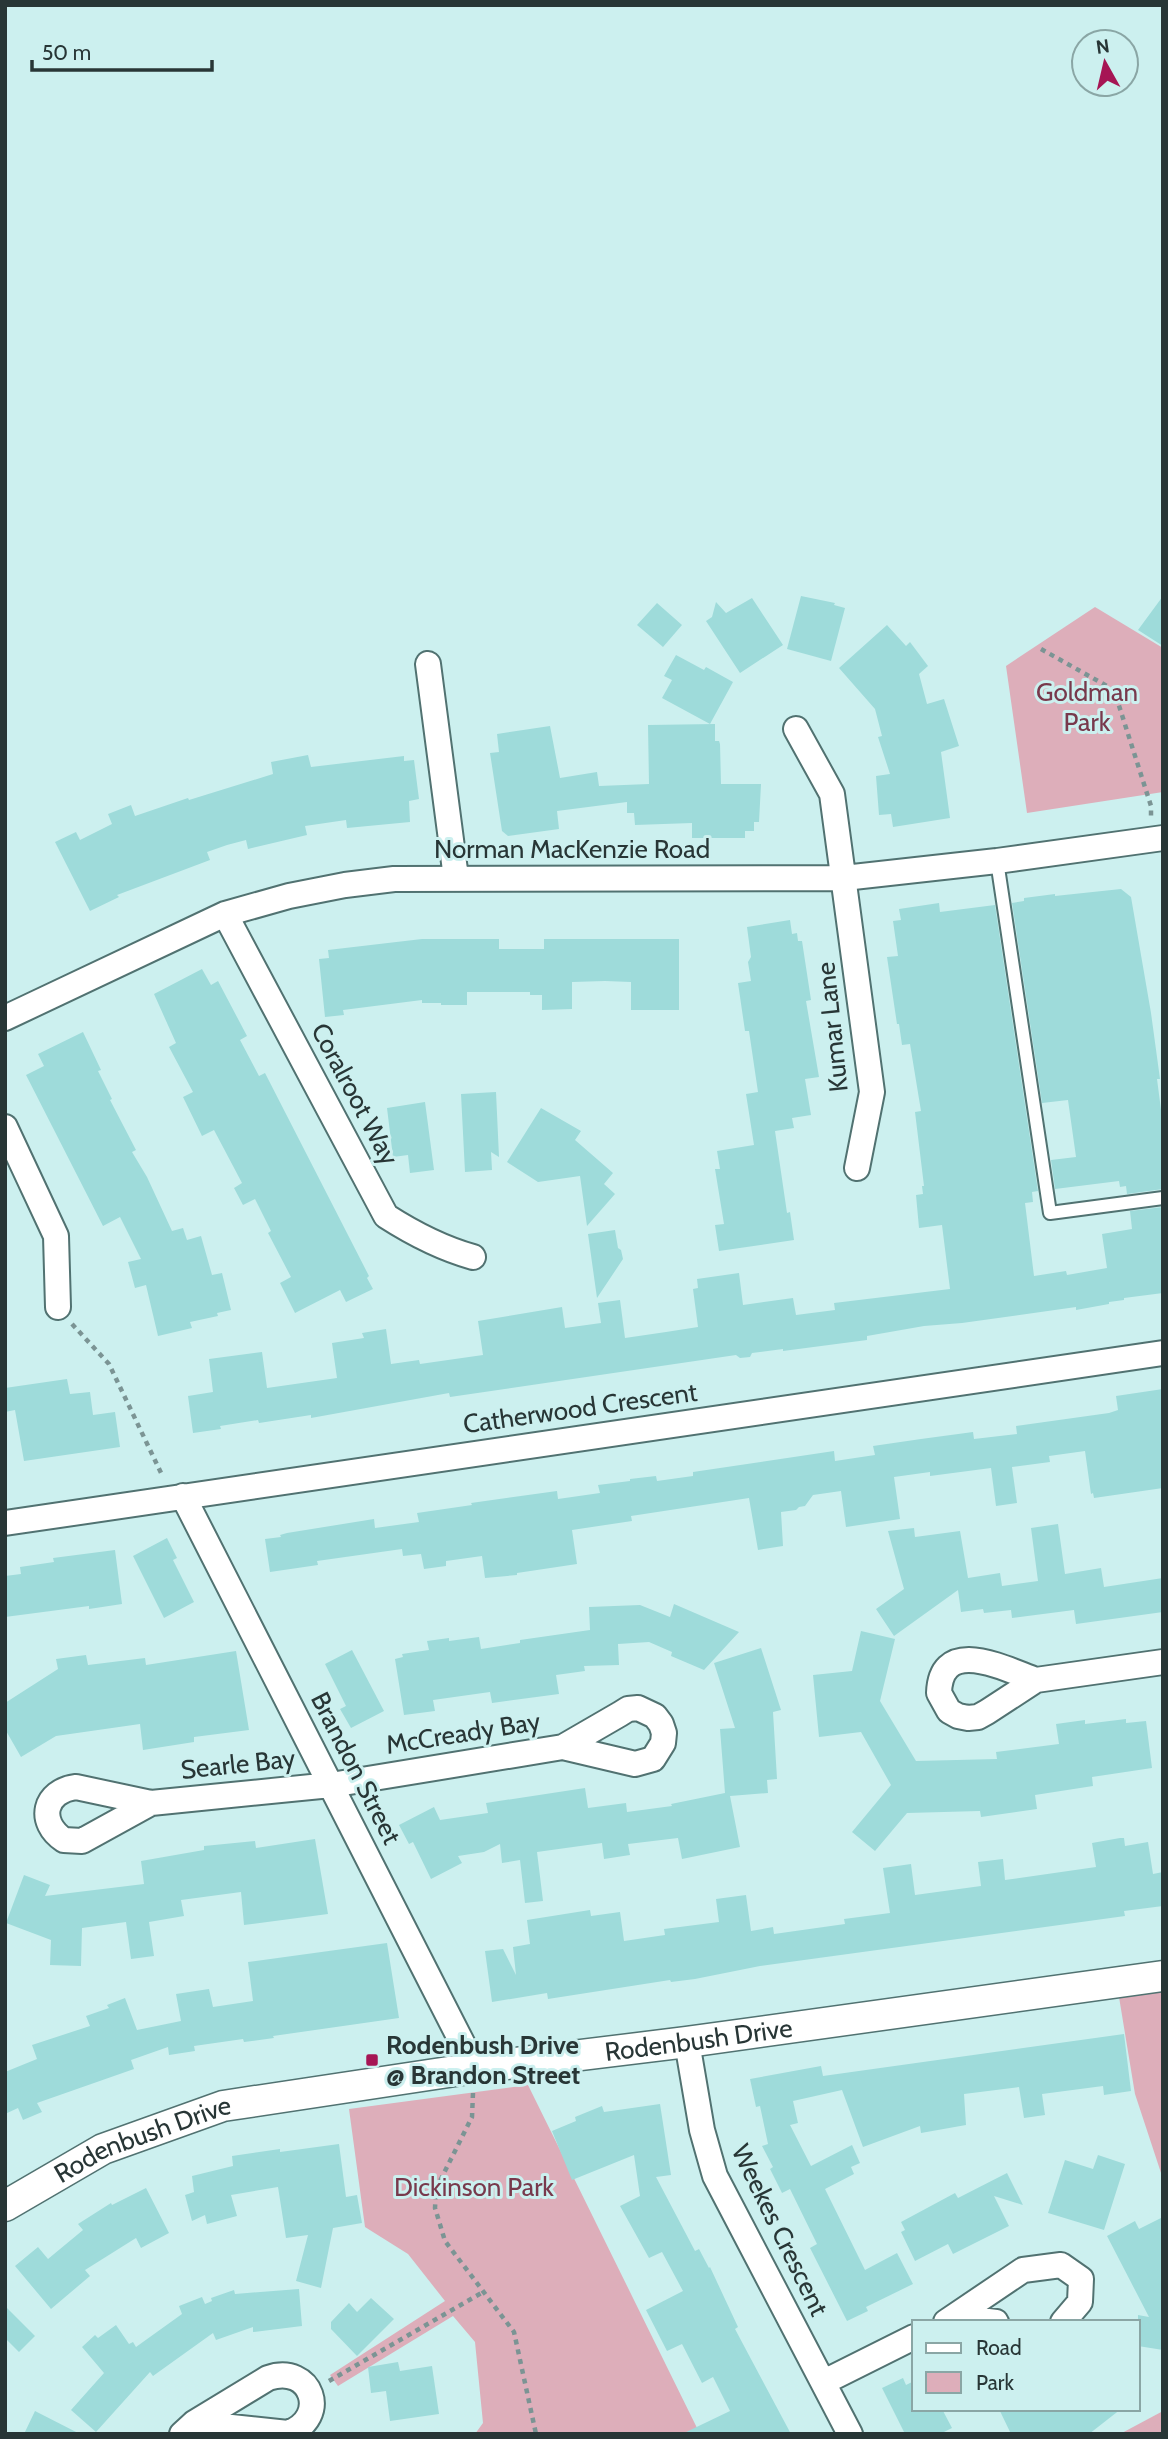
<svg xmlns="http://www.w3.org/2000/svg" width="1168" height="2439" font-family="Cabin,sans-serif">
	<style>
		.green { fill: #ddaeba }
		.building { fill: #9edbda }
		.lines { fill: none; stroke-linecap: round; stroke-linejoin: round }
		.service-casing { stroke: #517271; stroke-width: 16 }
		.minor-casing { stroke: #517271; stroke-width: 28 }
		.tertiary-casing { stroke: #517271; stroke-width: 33 }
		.path { stroke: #7b9494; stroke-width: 4.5; stroke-dasharray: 5 5; stroke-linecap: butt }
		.service { stroke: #fff; stroke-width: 12 }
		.minor { stroke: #fff; stroke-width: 24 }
		.tertiary { stroke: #fff; stroke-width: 30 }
		.poi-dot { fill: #a61554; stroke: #ccf0ef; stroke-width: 2.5 }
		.labels { text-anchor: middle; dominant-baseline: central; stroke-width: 6; stroke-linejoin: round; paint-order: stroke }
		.park-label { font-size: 26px; fill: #78394c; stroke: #ccf0ef }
		.street-label { font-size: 26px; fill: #283636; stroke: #ccf0ef }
		.poi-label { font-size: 26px; font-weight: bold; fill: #283636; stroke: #ccf0ef; text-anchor: start }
	</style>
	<rect width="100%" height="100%" fill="#ccf0ef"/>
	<path class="green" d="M1095,607L1163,648V792L1027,813L1006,666Z
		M1163,1991V2179L1135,2094L1119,1997Z
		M528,2085L700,2434H475L483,2423L475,2342L453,2316L338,2386L330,2375L445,2301L408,2254L365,2227L349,2109Z
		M1163,2411V2434H1120Z"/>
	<path class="building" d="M801,596L835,603L834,605L845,608L831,661L787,649Z
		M1163,596V646L1138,630Z
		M752,598L783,645L740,673L706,621L712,617L716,602L726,613Z
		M657,603L682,625L663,647L637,625Z
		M887,625L906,646L910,642L928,666L919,674L927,704L944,699L959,746L941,752L950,818L893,827L891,814L879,815L876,776L890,774L878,737L882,736L875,709L839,668Z
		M676,655L704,670L706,667L733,682L710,724L662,698L672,680L664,676Z
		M715,724V741H719L720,744L721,784H761L759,822H754V831H745V838H692V823L635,825L634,813H627V802L557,811L559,829L508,836L502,831L490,753L499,752L497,734L550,726L560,778L597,772L599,786L649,784L648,725Z
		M308,755L311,767L404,756V761L414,760L419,799L409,801L410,822L347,828L346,820L305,826L307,835L248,849L246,840L227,845L207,852L210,860L117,895L119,897L90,911L55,842L76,832L80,840L112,824L108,814L131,805L135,816L188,798L189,800L273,774L271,762Z
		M1121,889L1131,897L1151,1013L1160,1079H1157L1163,1125V1189L1127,1194L1126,1186L1120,1187L1119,1181L1055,1189L1051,1160L1076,1157L1068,1100L1042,1103L1012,903L1024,901V898L1055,894V896Z
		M939,903L940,912L995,905L1038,1191L1032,1192L1033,1202L1025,1203L1034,1276L1066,1271L1067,1275L1107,1268L1102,1234L1132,1229L1130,1211L1163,1207V1293L1124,1298V1300L1109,1302V1304L1076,1310V1307L962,1323L924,1326L867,1336V1340L783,1351V1349L752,1353L750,1357L740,1358L736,1355L450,1397L449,1393L311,1418V1415L259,1423L258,1420L220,1426L221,1429L193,1433L188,1396L213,1392L209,1359L262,1352L267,1388L337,1378L332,1343L364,1338L362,1333L386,1329L391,1364L419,1360L420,1364L483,1355L478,1321L562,1307L565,1328L601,1323L598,1303L620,1300L625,1338L666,1332L698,1327L693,1289L698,1288L697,1279L739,1273L743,1305L793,1298L796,1315L835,1310L834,1303L950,1289L942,1225L919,1228L916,1195L923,1194L922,1186H924L915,1112L921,1111L910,1044L902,1045L899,1024H897L887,957L898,956L893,921L901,920L899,909Z
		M790,920L792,934L797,933L798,941H802L811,1000L806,1001L819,1077L805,1079L811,1115L792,1118L794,1128L775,1131L787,1213L790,1212L794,1240L719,1251L715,1225L724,1224L715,1169H720L717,1151L754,1145L746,1094L758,1092L749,1031H745L738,983L751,981L748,962L751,957L747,927Z
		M422,939H499V949H544V939H679V1010H631V982L605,981L572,982V1009L542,1010V995H530V992H467V1005H441V1003H422V1000L343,1010L344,1015L325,1017L319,959L329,958L328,950Z
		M202,969L211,985L218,981L247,1036L240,1040L259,1076L265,1073L369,1276L367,1278L373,1289L346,1302L340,1290L295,1313L280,1283L291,1277L268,1233L271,1231L255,1199L243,1205L234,1188L242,1183L214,1130L202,1136L183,1097L193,1092L169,1047L176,1043L154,994Z
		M83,1032L101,1070L98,1071L112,1099L110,1100L136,1150L132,1152L147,1177L172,1231L183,1228L187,1240L201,1236L212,1275L222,1273L231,1310L217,1313L218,1316L190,1322L192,1328L158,1336L146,1285L135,1288L128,1262L141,1259L120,1217L103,1226L26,1075L44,1066L38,1054Z
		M496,1092L499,1157L491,1152L492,1170L465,1172L461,1094Z
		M425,1102L434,1170L410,1173L408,1155L393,1157L387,1108Z
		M541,1108L581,1131L575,1140L613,1173L604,1184L615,1194L587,1226L580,1176L538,1182L507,1162Z
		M615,1230L618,1248L621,1250L623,1259L597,1298L588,1234Z
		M67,1379L70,1394L90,1392L93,1415L115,1412L120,1447L24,1461L15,1410L5,1412V1388Z
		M1163,1389V1488L1094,1498L1093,1493L1091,1494L1085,1451L1049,1456L1050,1462L1012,1467L1017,1503L996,1506L991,1468L930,1476V1472L894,1477L900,1519L846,1527L841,1491L813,1495L805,1506L799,1507L796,1510L781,1512L783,1546L758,1550L749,1498L631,1516L632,1521L572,1530L577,1564L517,1573V1575L485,1578L482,1556L446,1561V1566L424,1569L421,1554L403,1556L402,1549L317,1561L318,1565L270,1572L265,1539L281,1537L280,1535L287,1533L374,1519L375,1528L419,1522L417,1513L472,1505L471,1503L557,1491L558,1499L600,1493L598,1485L630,1481V1479L656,1476L657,1481L693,1476V1472L834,1451L835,1461L875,1455L873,1446L921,1439L973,1432L974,1439L1017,1434L1016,1426L1109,1413L1118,1410L1116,1396Z
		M1058,1524L1065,1574L1101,1568L1104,1587L1163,1578V1612L1076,1624L1074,1610L1012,1618L1011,1610L984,1613L983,1609L961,1612L958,1590L894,1636L876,1609L904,1589L888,1531L914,1528L915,1537L960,1531L968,1578L1000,1573L1002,1586L1038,1581L1031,1528Z
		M167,1538L177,1558L173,1560L194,1602L164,1618L133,1556Z
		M115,1550L122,1604L89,1609V1606L5,1617V1576L21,1574L20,1567L54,1562L53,1558Z
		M674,1604L739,1632L704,1670L671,1656L672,1652L649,1642L618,1644L619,1665L584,1666L585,1671L556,1675L559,1694L492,1703L490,1692L433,1700L435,1711L404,1715L395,1659L403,1657L402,1654L429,1650L427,1641L449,1638V1641L479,1637L481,1649L520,1643V1640L590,1630L589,1607L640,1605L670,1617Z
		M861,1631L895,1639L880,1701L916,1761L997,1759L996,1752L1059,1744L1056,1724L1085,1720V1724L1126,1719V1723L1146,1721L1152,1768L1092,1777L1093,1786L1035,1795L1037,1809L981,1817L980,1811L907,1813L875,1851L852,1832L891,1785L861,1732L819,1737L813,1675L852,1671Z
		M761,1648L781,1710L773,1712L777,1779L767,1780L768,1793L730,1796L740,1847L682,1859L678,1838L628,1844L630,1855L604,1859L602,1843L537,1852L543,1901L525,1903L520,1860L502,1863L500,1844L484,1852L458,1856L462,1863L431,1879L413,1842L409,1844L399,1825L434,1807L440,1820L488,1813L486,1803L585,1788L588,1808L626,1803L627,1812L672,1806L671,1804L725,1793L720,1729L735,1728L714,1663Z
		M352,1650L384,1711L351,1728L340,1709L346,1706L325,1664Z
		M236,1651L249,1730L194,1737V1742L143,1750L140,1724L56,1736L21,1757L5,1729V1703L58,1669L56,1659L86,1655L88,1665L145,1658L146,1665Z
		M1120,1838H1124L1125,1846L1148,1842L1153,1874L1163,1872V1906L1124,1911L1125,1916L760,1966L695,1979L671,1982L670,1980L548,1999L547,1993L492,2002L485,1951L503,1949L516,1975L513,1947L530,1944L527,1920L590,1910L591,1916L620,1912L624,1941L665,1935L664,1929L719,1922L716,1899L746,1895L751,1931L773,1927L774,1934L845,1924L844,1919L890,1913L883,1868L911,1864L915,1895L981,1886L978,1862L1003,1859L1005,1880L1096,1867L1092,1843Z
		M315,1839L328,1914L244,1925L241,1892L181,1900L184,1916L149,1922L154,1956L131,1959L126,1922L82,1928L81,1966L50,1965L51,1940L6,1923L24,1875L50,1885L45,1896L144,1884L141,1861L204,1850V1846L255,1841L256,1848Z
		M387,1943L399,2018L273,2036L274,2038L244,2042L243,2039L194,2046L195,2051L169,2055L168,2047L131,2060L134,2069L37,2103L42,2112L23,2120L18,2108L5,2114V2072L37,2059L32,2045L90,2026L86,2016L109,2008L107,2005L125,1998L137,2030L181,2021L176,1994L209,1989L213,2007L253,2001L248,1962Z
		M1124,2034L1131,2091L1104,2095L1103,2086L1042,2094L1045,2115L1024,2118L1019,2087L964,2094L966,2125L921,2133L920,2126L863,2147L842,2090L793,2101L798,2123L790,2125L811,2166L852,2145L860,2163L851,2167L854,2174L825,2189L865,2270L897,2253L913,2284L866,2307L868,2311L847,2321L810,2248L817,2244L790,2189L782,2193L770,2169L773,2167L762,2146L768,2144L760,2106L756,2107L750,2079L821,2066L823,2076Z
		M660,2104L671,2175L656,2177L695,2251L699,2249L709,2268L710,2267L738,2327L735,2329L791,2434H682L730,2411L713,2377L702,2383L682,2344L667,2351L646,2310L683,2291L662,2252L649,2258L620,2206L640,2196L634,2155L572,2180L552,2131L576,2121L575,2117L602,2106L604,2112Z
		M339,2144L346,2197L357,2195L362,2223L333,2228L321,2288L296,2281L308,2235L286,2238L278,2187L231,2195L237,2216L207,2224L205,2215L192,2221L185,2195L194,2192L192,2176L233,2166L232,2156L280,2149V2152Z
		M1098,2155L1125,2164L1104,2230L1048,2213L1065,2160L1093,2169Z
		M1007,2173L1023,2205L994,2196L1009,2226L953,2254L948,2244L915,2261L901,2232L905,2230L901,2222L955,2193L958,2198Z
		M146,2188L169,2233L141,2248L136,2238L85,2270L90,2276L51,2309L15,2266L38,2247L48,2259L83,2230L78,2224L111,2203L112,2205Z
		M1163,2217V2350L1138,2346V2315L1149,2317L1107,2236L1135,2221L1139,2229Z
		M299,2289L302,2326L253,2332V2327L216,2340L213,2333L153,2376L150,2372L96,2432L71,2410L104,2373L82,2347L95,2335L98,2338L116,2325L129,2344L133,2342L136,2347L182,2314L179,2306L202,2297L205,2304L212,2301L211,2298L234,2290L235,2294Z
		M371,2298L394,2319L357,2356L331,2329V2322L349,2303L357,2312Z
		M5,2306L35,2336L19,2352L5,2338Z
		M398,2362L400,2371L432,2366L439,2414L390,2421L386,2391L371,2393L368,2367Z
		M903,2378L906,2385L914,2381V2409H942L952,2428L940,2434H905L882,2388Z
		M999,2409H1121L1089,2434H1011Z
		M35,2411L80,2434H24Z"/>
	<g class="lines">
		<g class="service-casing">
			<path id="service" d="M997,861L1050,1213L1163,1198"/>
		</g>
		<g class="minor-casing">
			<path id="minor" d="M428,664L456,878
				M796,729L832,794L872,1092L857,1168
				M225,914L386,1216C414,1234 441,1248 473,1257
				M5,1018L225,914L289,896L345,885L394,879L844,878L997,861L1163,838
				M5,1127L56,1236L58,1307
				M183,1496L475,2068
				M5,1523L1163,1353
				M1036,1680C1005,1669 941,1635 939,1693L949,1711L958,1716L968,1718L978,1717L987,1712L1036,1680L1163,1662
				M151,1803L82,1841L64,1840C37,1822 44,1791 76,1787L151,1803L331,1785L563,1747L620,1714L628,1709L638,1708L655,1716L661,1724L664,1733L663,1743L653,1759L635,1764L563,1747
				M687,2042L702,2130L715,2176L850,2434
				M956,2317L996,2322
				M946,2322L1023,2270L1061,2265L1081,2279L1080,2302L1063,2322
				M824,2382L914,2337
				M182,2434L194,2423L268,2378C312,2363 330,2418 288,2433L194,2423"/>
		</g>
		<g class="tertiary-casing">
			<g id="tertiary">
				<path id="s1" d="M5,2206L103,2149L223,2106L475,2068L687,2042L1163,1976"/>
			</g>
		</g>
		<path class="path" d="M1041,649L1114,690L1151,806V817
			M72,1324L109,1364L163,1477
			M473,2093L472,2117L436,2189L435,2208L445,2241L514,2332L536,2434
			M329,2381L483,2292"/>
		<use href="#service" class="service"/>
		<use href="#minor" class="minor"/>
		<use href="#tertiary" class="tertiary"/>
	</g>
	<rect class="poi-dot" x="365" y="2053" width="14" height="14" rx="3.5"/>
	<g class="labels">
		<g class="park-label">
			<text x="1087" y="692">Goldman<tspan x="1087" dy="30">Park</tspan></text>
			<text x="474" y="2187">Dickinson Park</text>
		</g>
		<g class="street-label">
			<text x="572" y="849">Norman MacKenzie Road</text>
			<text transform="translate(832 1027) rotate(-96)">Kumar Lane</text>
			<text transform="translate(355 1094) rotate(62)">Coralroot Way</text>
			<text transform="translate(580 1408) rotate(-8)">Catherwood Crescent</text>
			<text transform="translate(463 1733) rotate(-9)">McCready Bay</text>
			<text transform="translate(238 1764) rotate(-6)">Searle Bay</text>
			<text transform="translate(356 1768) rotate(63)">Brandon Street</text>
			<text stroke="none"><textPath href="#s1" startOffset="721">Rodenbush Drive</textPath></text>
			<text stroke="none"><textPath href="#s1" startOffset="154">Rodenbush Drive</textPath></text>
			<text transform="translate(780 2230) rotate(64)">Weekes Crescent</text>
		</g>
		<g class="poi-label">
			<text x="386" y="2045">Rodenbush Drive<tspan x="386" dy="30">@ Brandon Street</tspan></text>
		</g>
	</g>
	<rect width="1168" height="2439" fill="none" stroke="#283636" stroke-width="14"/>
	<rect x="912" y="2320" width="228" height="91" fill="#ccf0ef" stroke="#8aa6a5" stroke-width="2"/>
	<rect x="926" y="2343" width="35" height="10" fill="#ffffff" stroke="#8aa6a5" stroke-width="2"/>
	<text x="976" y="2355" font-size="21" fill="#283636">Road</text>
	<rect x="926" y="2372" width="35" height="21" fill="#ddaeba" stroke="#8aa6a5" stroke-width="2"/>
	<text x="976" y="2390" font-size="21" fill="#283636">Park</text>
	<g transform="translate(1105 63) rotate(352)"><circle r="33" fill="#ccf0ef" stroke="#8aa6a5" stroke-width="2"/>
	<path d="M0-5L12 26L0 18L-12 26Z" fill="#a61554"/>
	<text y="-10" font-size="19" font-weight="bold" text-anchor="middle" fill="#283636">N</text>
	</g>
	<path d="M32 60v10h180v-10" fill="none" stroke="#283636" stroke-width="3.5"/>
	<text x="42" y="60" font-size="21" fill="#283636" stroke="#ccf0ef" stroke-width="5" paint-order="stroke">50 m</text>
</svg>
